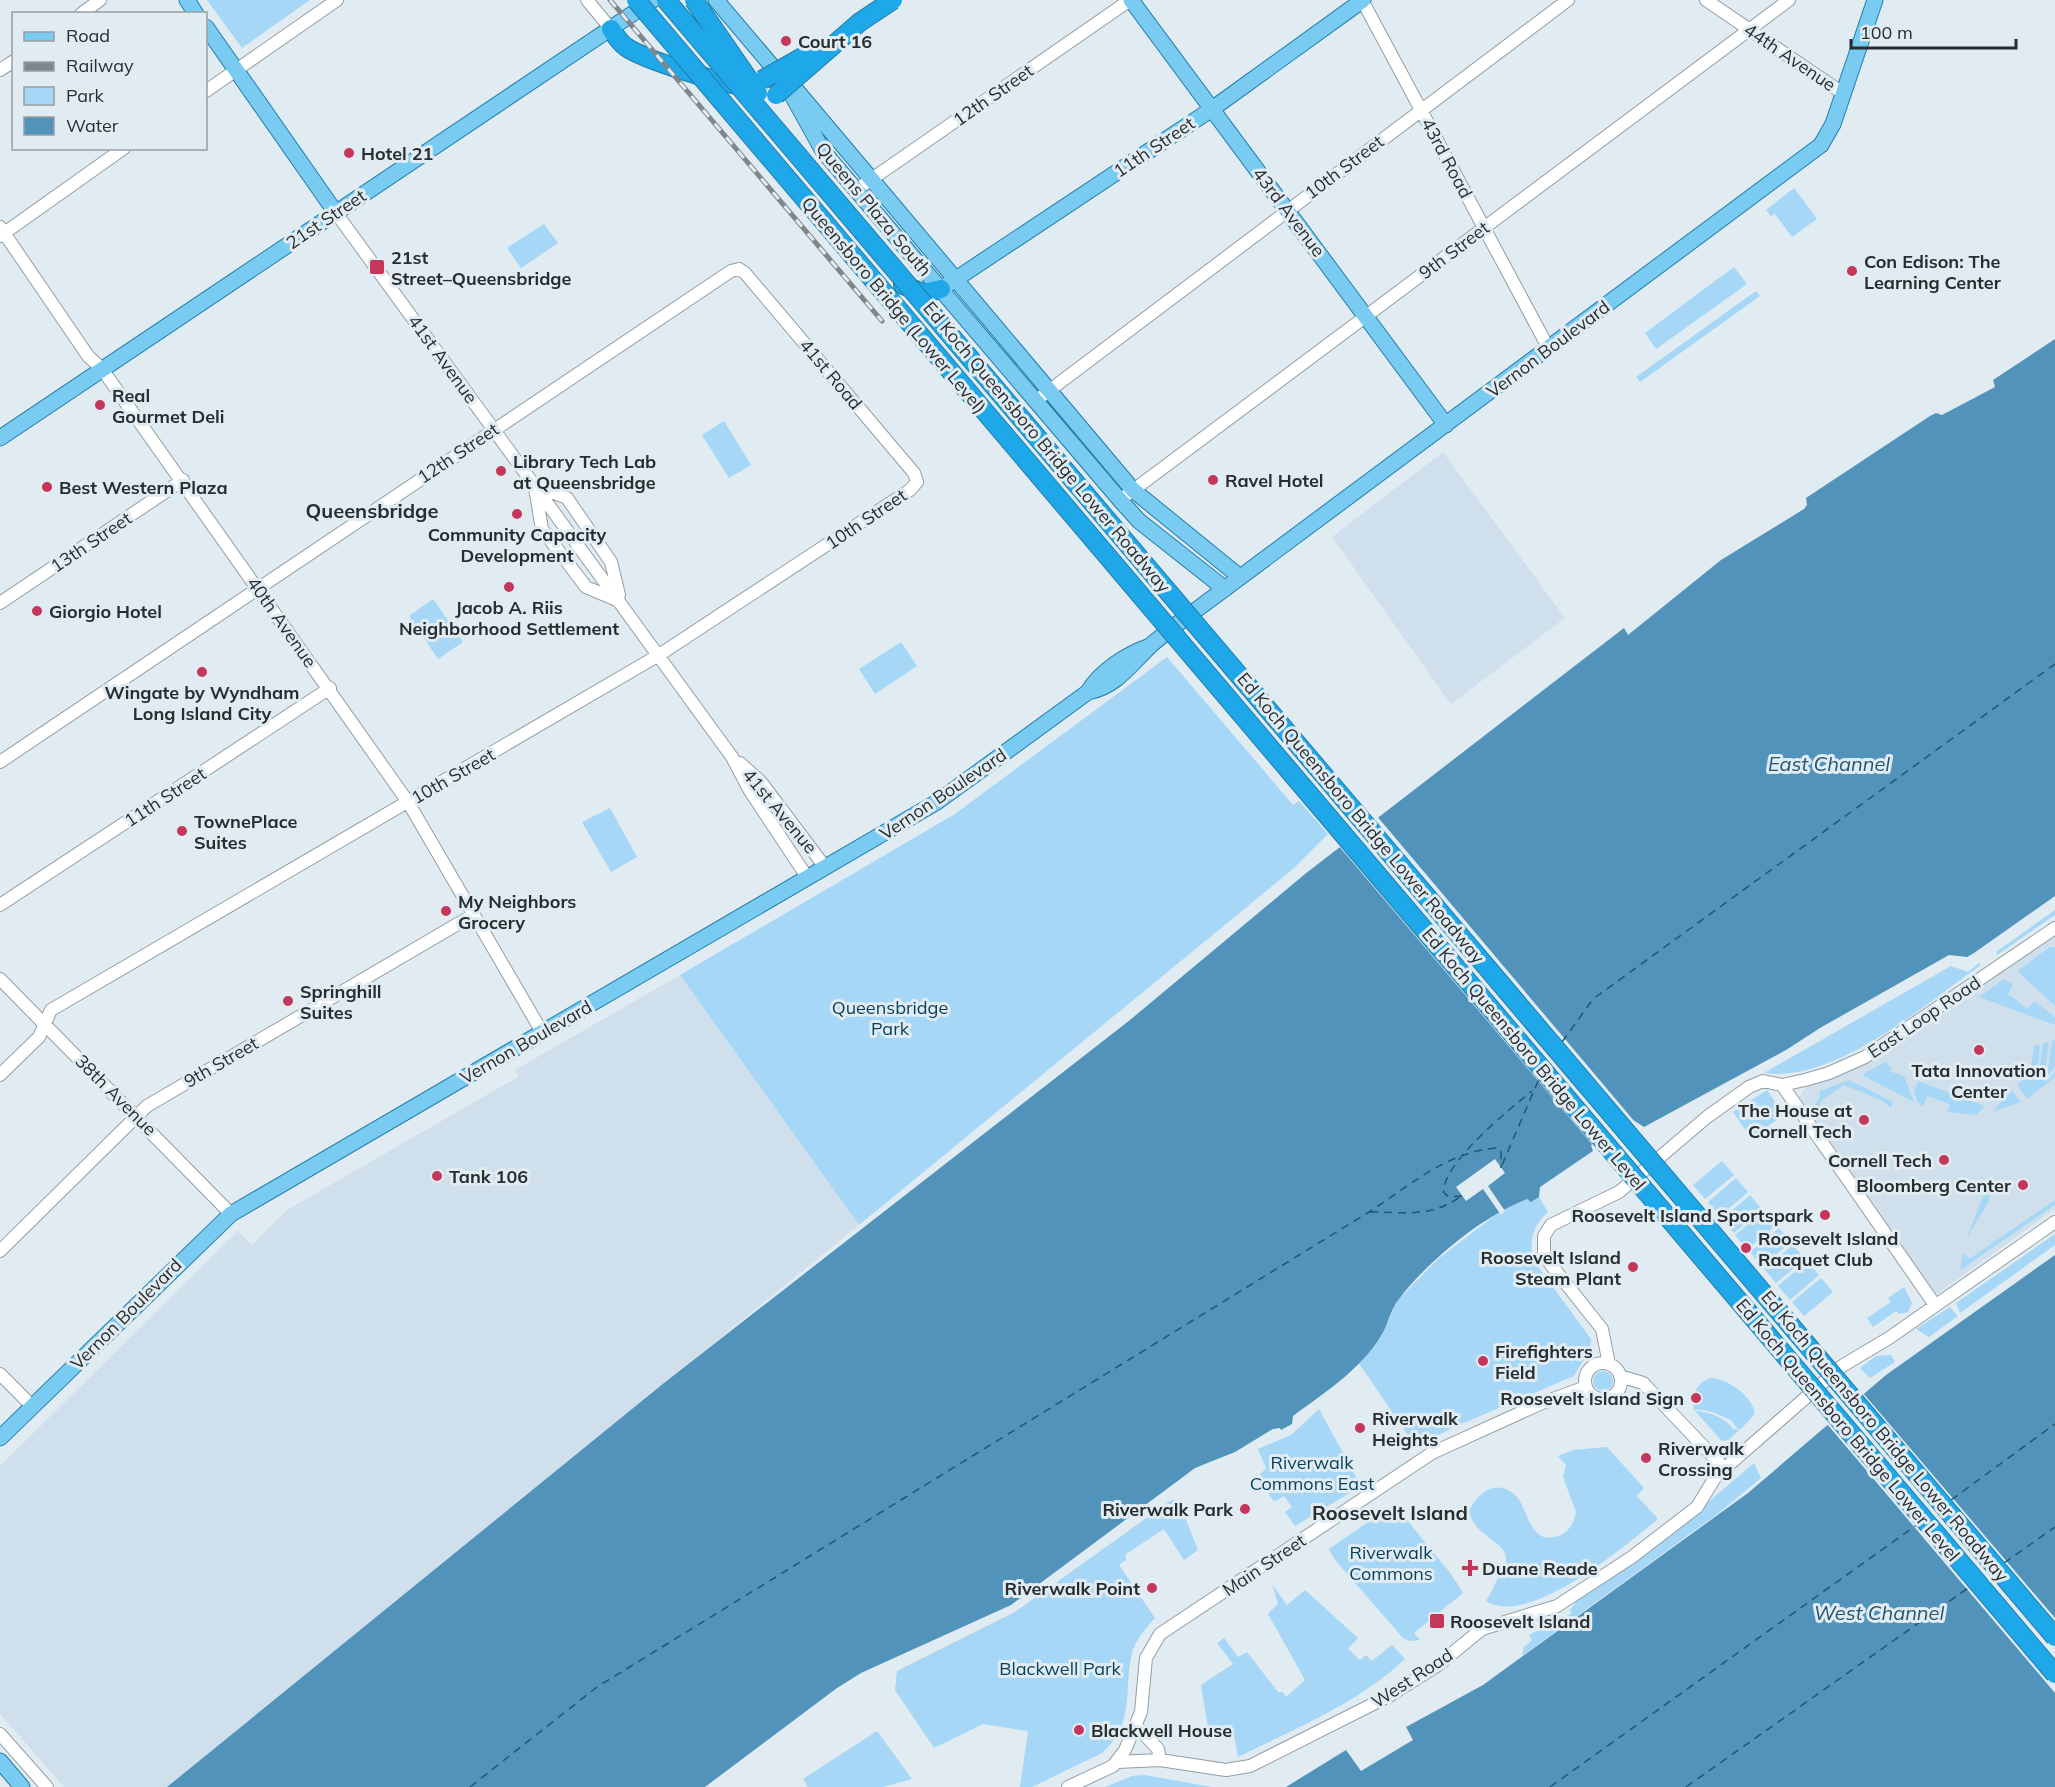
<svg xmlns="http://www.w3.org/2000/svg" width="2055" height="1787" font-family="Mulish,sans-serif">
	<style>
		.built { fill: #cfe0ec }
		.green { fill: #a6d7f6 }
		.water { fill: #5193ba }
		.pier { fill: #e0ebf2 }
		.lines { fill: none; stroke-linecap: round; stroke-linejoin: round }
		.ferry { stroke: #235672; stroke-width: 1.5; stroke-dasharray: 8 6; stroke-linecap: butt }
		.minor-casing { stroke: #939ea4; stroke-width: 14 }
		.major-casing { stroke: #227da8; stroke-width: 17 }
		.highway-casing { stroke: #227da8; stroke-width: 20 }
		.minor { stroke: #fff; stroke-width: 12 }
		.major { stroke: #79cbf2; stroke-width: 15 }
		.highway { stroke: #1fa8e9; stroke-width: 18 }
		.rail-casing { stroke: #80878c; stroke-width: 5 }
		.rail { stroke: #e0ebf2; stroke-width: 3; stroke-dasharray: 9; stroke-linecap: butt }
		.highway-bridge-casing { stroke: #227da8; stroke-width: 20; stroke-linecap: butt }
		.highway-bridge { stroke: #1fa8e9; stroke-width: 18 }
		.poi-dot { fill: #c5365b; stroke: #e0ebf2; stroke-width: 2 }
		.labels { text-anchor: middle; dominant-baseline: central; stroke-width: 6; stroke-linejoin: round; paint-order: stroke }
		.poi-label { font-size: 18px; font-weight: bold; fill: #292d30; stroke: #e0ebf2; text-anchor: start }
		.street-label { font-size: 18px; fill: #292d30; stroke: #e0ebf2 }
		.park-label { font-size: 18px; fill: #063f5a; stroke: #e0ebf2 }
		.neighbourhood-label { font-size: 20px; font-weight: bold; fill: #292d30; stroke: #e0ebf2 }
		.water-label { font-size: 20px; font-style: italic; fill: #235672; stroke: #e0ebf2 }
	</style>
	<rect width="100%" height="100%" fill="#e0ebf2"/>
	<path class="built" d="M1443,452L1565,618L1451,704L1332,537Z
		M2055,935V1209L1930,1299L1794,1104L1807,1086L1839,1076L1880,1055Z
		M680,975L859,1225L167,1787H64L0,1714V1466L238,1231L252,1245L287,1210L518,1077L515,1070Z"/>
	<path class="green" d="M207,0H310L242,48Z
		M1794,188L1817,219L1792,237L1775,214L1771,216L1766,210Z
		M544,224L558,243L521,268L507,248Z
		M1734,267L1747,284L1656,349L1645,333Z
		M1756,291L1760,296L1640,382L1636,377Z
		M724,421L751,465L729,478L702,435Z
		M433,599L463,642L438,659L409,616Z
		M901,642L917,666L875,694L859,669Z
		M1167,657L1293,805L1299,801L1328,834L1293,869L859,1225L680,975L955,814Z
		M610,808L637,857L611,872L582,822Z
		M2055,910V915L1997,955L1996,952Z
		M2050,947H2055V1006L2017,971Z
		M1979,963L1981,965C1924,1005 1836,1083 1764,1073L1951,966L1968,972Z
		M2004,979L2013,985L2008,994L2028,1009L2034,1001L2055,1017V1025L1979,997Z
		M2055,1040V1066L2044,1081H2047L2055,1072V1077L2027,1099L2017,1085L2030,1072L2034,1046L2040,1045L2038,1064L2032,1078L2034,1079L2040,1066L2043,1044L2049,1042L2046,1065L2038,1079L2041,1080L2048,1068L2052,1041Z
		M1885,1062L1892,1068L1889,1071L1904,1076L1914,1102L1862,1075Z
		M1849,1080L1893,1102L1891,1108L1881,1100L1844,1085L1821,1101L1817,1112L1814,1106L1819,1099L1820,1091Z
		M1918,1081L1984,1106L1977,1115L1947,1112L1950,1104L1927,1096L1923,1106L1918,1103L1914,1091Z
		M1767,1090L1784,1115L1751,1138L1733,1112Z
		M2012,1090L2021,1102L1992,1112Z
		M1722,1161L1734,1175L1705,1199L1693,1185Z
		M1736,1178L1748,1192L1720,1216L1708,1202Z
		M1991,1187L1989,1201L1966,1239L1984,1194Z
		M1750,1195L1762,1209L1734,1233L1722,1219Z
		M1539,1197L1548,1212C1533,1225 1529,1240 1533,1260L1591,1339L1590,1349L1574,1376L1452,1428L1416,1447L1358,1362L1381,1337L1397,1301L1438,1259L1507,1206L1527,1198L1531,1202Z
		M2055,1200V1205L1960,1270L1963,1252L1969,1259Z
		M1764,1211L1776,1225L1747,1250L1735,1235Z
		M1779,1228L1791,1242L1762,1266L1750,1252Z
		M2055,1234V1245L1960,1313L1956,1303Z
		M1793,1245L1805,1259L1776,1283L1764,1269Z
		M1807,1261L1819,1275L1790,1300L1778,1286Z
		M1821,1278L1833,1292L1804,1316L1792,1302Z
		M1904,1287L1912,1303L1908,1312L1899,1314L1896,1311L1873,1327L1867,1318L1891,1302L1888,1298Z
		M1950,1307L1958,1316L1929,1337L1916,1329Z
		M1891,1355L1895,1362L1870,1378L1860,1368L1876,1356Z
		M1593 1381a10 10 0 1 1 20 0a10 10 0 1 1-20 0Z
		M1710,1378C1726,1377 1757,1399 1754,1415L1740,1430C1734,1427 1734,1422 1729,1419C1719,1415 1706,1408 1694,1410C1691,1395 1696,1384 1710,1378Z
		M1319,1409L1361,1486L1295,1526L1285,1512L1292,1507L1284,1496L1274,1502L1258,1477L1266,1468L1258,1449L1291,1435Z
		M1695,1411C1707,1411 1728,1419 1733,1429L1739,1430L1729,1440L1722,1441Z
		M1607,1447L1644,1488L1637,1496L1658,1519C1625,1546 1529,1628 1486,1601C1491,1594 1493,1587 1497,1580C1500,1573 1505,1570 1506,1563C1510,1541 1474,1538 1469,1511C1477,1494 1495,1478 1514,1494C1529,1506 1528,1549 1561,1535C1570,1531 1574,1521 1576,1512L1563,1477L1566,1465L1558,1456L1573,1450Z
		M1754,1463L1761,1478L1720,1512L1522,1656L1524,1647L1532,1640L1529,1635L1571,1614L1570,1610L1579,1598L1673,1532Z
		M1173,1499L1185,1517L1198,1550L1184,1560L1164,1529L1126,1554V1560L1119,1565L1155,1618C1146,1628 1136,1639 1132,1653C1123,1691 1136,1723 1102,1753L1032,1787H1020L1028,1731L983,1724L934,1748L895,1690L897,1671L1015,1612Z
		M1394,1504L1451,1574L1463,1593L1414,1633L1420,1640L1410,1641L1403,1638L1335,1560L1329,1549Z
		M1272,1584L1287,1605L1305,1590L1358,1638L1348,1649L1360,1660L1366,1655L1372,1661L1392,1645L1405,1659C1357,1704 1296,1728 1238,1757L1232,1725L1208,1727L1201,1685L1233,1664L1217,1643L1224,1638L1238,1657L1247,1652L1278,1692H1283L1286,1697L1305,1680L1268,1614L1278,1604Z
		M877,1731L912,1779L883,1787H808L803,1779Z
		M1145,1775L1212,1787H1105L1132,1776Z"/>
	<path class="water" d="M2055,339V896L1974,953L1967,957L1949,955L1820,1028L1786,1050L1644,1127L1633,1120L1591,1145L1593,1151L1540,1187L1539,1197L1531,1202L1527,1199C1482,1216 1428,1261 1399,1299C1390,1310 1388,1325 1381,1336C1361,1369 1323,1394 1293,1416L1292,1424L1281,1430L1280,1428L1273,1429L1235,1452L1195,1468L1011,1605L861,1673L837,1688L705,1787H167L664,1383L1130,1020L1305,874L1624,628L1628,635L1721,560L1804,509L1807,505L1806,498L1930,416L1936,413L1942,415L1995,387L1993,380Z
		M2055,1255V1787H1286L1346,1750L1361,1771L1413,1740L1406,1727L1483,1685L1748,1493L1886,1375Z"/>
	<path class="pier" d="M1376,815L1640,1128L1632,1123L1595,1146L1597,1150L1338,845Z
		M1495,1159L1505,1173L1488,1186L1505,1211L1501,1215L1483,1189L1466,1201L1456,1187Z
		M1868,1386L1863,1393L2055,1618V1693L1827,1424L1819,1428Z"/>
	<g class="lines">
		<path class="ferry" d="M1562,1042L1593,999L2055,664
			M1502,1165L1539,1079
			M1462,1196L1449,1197L1444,1193C1440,1165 1511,1108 1532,1091
			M1370,1212C1405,1212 1430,1218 1460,1197
			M1951,1500L2055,1424
			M2004,1563L2055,1527
			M470,1787L597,1687L1369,1212C1409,1186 1447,1152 1496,1148L1501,1151V1168
			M1550,1787L1918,1524
			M1686,1787L1971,1586"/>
		<g class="minor-casing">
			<path id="minor" d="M587,0L611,29
				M1362,0L1549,349
				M1706,0L1844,94
				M81,14L100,0
				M0,70L14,61
				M206,91L337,0
				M856,190L1130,0
				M336,213L732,757L750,791L807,877
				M0,227L88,356L102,369L408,802L542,1032
				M0,236L124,148
				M1042,396L1568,0
				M536,486L567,498L611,562L619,595
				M535,488L542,529L586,587L619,601
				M1120,500L1789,0
				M0,603L183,480
				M0,762L731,271L739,269L745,273L914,473L917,482L910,490L659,655L51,1010L39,1037L0,1075
				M740,763L761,782L825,867
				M0,905L330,688
				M0,979L231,1214
				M1782,1085L1935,1305
				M0,1251L147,1106L473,915
				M1585 1381a18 18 0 1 1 36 0a18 18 0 1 1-36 0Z
				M1609,1364L1602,1329L1544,1256V1236L1551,1225L1619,1192L1707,1117L1749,1087L1763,1081L1782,1085L1805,1080L1829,1073L1865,1057L2055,928
				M0,1374L32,1406
				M1620,1376L1643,1383L1724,1468
				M1137,1727L1158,1749L1160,1760
				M0,1734L47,1787
				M1117,1762L1160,1760L1226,1770L1250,1766L1389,1696L1438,1665L1482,1629L1557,1606L1632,1557L1697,1507L1716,1476L1842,1366L1889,1338L2055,1222
				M1068,1787L1113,1766L1125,1750L1141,1712L1146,1658L1160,1634L1432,1453L1542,1403L1586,1387"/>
		</g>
		<g class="major-casing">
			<path id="major" d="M187,0L196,14
				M716,0L783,79L797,91L1133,490L1240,577
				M1131,0L1446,425
				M206,27L336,213
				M792,95L823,151L1120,500L1139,521L1225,589
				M947,285L1212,109L1363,0
				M0,438L653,0
				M1088,692C1116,687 1131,664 1151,645C1160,637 1170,630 1180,622L1821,145L1833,124L1875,0
				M0,1438L231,1214L937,802L1088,692C1100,671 1127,654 1150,646
				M0,1761L22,1787"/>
		</g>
		<g class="highway-casing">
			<path id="highway" d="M611,29C615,35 620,43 626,47C643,59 726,86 747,86
				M903,285L923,293L941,289"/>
		</g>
		<use href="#minor" class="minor"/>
		<use href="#major" class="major"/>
		<use href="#highway" class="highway"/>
		<g class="rail-casing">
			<path id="rail" d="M610,0L882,321"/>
		</g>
		<use href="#rail" class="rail"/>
		<g class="highway-bridge-casing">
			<path id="highway-bridge" d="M636,0L2055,1674
				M666,0L2055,1637
				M694,0L758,93
				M762,80L813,51
				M776,95L860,22L893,0"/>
		</g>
		<use href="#highway-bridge" class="highway-bridge"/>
	</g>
	<g class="poi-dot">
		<circle cx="786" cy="41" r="6"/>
		<circle cx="349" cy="153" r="6"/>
		<rect x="369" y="259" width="16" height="16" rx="3"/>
		<circle cx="1852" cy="271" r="6"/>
		<circle cx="100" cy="405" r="6"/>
		<circle cx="501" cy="471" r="6"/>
		<circle cx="1213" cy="480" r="6"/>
		<circle cx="47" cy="487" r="6"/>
		<circle cx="517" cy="514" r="6"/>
		<circle cx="509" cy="587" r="6"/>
		<circle cx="37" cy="611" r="6"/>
		<circle cx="202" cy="672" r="6"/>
		<circle cx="182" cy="831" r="6"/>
		<circle cx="446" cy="911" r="6"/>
		<circle cx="288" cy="1001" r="6"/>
		<circle cx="1979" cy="1050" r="6"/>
		<circle cx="1864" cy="1120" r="6"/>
		<circle cx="1944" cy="1160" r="6"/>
		<circle cx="437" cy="1176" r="6"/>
		<circle cx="2023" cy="1185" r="6"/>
		<circle cx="1825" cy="1215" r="6"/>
		<circle cx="1746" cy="1248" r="6"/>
		<circle cx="1633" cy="1267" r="6"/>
		<circle cx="1483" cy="1361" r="6"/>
		<circle cx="1696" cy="1398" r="6"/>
		<circle cx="1360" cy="1428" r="6"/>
		<circle cx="1646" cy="1458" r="6"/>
		<circle cx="1245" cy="1509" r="6"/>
		<path d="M1467 1559h6v6h6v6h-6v6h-6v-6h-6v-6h6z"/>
		<circle cx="1152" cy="1588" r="6"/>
		<rect x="1429" y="1613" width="16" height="16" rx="3"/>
		<circle cx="1079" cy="1730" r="6"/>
	</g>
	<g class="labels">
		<g class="poi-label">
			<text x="798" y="41">Court 16</text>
			<text x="361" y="153">Hotel 21</text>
			<text x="391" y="257">21st<tspan x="391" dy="21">Street–Queensbridge</tspan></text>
			<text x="1864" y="261">Con Edison: The<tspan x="1864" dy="21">Learning Center</tspan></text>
			<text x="112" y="395">Real<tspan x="112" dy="21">Gourmet Deli</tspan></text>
			<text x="513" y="461">Library Tech Lab<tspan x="513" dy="21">at Queensbridge</tspan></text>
			<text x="1225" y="480">Ravel Hotel</text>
			<text x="59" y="487">Best Western Plaza</text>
			<text x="517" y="534" text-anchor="middle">Community Capacity<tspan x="517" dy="21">Development</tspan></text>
			<text x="509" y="607" text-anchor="middle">Jacob A. Riis<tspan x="509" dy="21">Neighborhood Settlement</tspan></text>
			<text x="49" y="611">Giorgio Hotel</text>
			<text x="202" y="692" text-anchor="middle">Wingate by Wyndham<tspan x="202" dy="21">Long Island City</tspan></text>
			<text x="194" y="821">TownePlace<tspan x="194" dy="21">Suites</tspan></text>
			<text x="458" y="901">My Neighbors<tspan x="458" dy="21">Grocery</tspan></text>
			<text x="300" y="991">Springhill<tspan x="300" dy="21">Suites</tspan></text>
			<text x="1979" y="1070" text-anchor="middle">Tata Innovation<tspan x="1979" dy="21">Center</tspan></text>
			<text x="1852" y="1110" text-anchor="end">The House at<tspan x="1852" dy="21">Cornell Tech</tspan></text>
			<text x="1932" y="1160" text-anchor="end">Cornell Tech</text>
			<text x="449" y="1176">Tank 106</text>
			<text x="2011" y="1185" text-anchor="end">Bloomberg Center</text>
			<text x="1813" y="1215" text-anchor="end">Roosevelt Island Sportspark</text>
			<text x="1758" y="1238">Roosevelt Island<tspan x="1758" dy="21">Racquet Club</tspan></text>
			<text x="1621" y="1257" text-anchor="end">Roosevelt Island<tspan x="1621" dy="21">Steam Plant</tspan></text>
			<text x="1495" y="1351">Firefighters<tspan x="1495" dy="21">Field</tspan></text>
			<text x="1684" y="1398" text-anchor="end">Roosevelt Island Sign</text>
			<text x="1372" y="1418">Riverwalk<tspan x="1372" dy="21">Heights</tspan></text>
			<text x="1658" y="1448">Riverwalk<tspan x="1658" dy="21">Crossing</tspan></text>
			<text x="1233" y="1509" text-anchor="end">Riverwalk Park</text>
			<text x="1482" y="1568">Duane Reade</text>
			<text x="1140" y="1588" text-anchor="end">Riverwalk Point</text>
			<text x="1450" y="1621">Roosevelt Island</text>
			<text x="1091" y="1730">Blackwell House</text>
		</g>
		<g class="street-label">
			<text transform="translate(1790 57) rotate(34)">44th Avenue</text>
			<text transform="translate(993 95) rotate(-35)">12th Street</text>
			<text transform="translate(1154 147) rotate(-34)">11th Street</text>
			<text transform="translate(1447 158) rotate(62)">43rd Road</text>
			<text transform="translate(1344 167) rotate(-37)">10th Street</text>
			<text transform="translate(874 209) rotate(50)">Queens Plaza South</text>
			<text transform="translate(1289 212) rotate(53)">43rd Avenue</text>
			<text transform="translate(326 219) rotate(-34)">21st Street</text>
			<text transform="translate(1454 250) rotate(-37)">9th Street</text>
			<text transform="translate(894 305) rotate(50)">Queensboro Bridge (Lower Level)</text>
			<text transform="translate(1548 349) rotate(-37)">Vernon Boulevard</text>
			<text transform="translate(443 359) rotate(54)">41st Avenue</text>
			<text transform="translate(831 374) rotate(50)">41st Road</text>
			<text transform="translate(1047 447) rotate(50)">Ed Koch Queensboro Bridge Lower Roadway</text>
			<text transform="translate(458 453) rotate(-34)">12th Street</text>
			<text transform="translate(866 519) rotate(-34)">10th Street</text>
			<text transform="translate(91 542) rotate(-34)">13th Street</text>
			<text transform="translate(282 622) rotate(55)">40th Avenue</text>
			<text transform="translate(453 776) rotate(-30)">10th Street</text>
			<text transform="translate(943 794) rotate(-34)">Vernon Boulevard</text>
			<text transform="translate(165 797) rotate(-33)">11th Street</text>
			<text transform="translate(780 811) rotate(50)">41st Avenue</text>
			<text transform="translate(1361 818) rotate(50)">Ed Koch Queensboro Bridge Lower Roadway</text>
			<text transform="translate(1924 1017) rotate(-34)">East Loop Road</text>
			<text transform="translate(526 1042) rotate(-30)">Vernon Boulevard</text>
			<text transform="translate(1534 1059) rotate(50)">Ed Koch Queensboro Bridge Lower Level</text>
			<text transform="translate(221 1062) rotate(-30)">9th Street</text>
			<text transform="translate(116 1095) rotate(45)">38th Avenue</text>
			<text transform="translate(126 1314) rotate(-45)">Vernon Boulevard</text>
			<text transform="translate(1848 1430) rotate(50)">Ed Koch Queensboro Bridge Lower Level</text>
			<text transform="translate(1885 1436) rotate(50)">Ed Koch Queensboro Bridge Lower Roadway</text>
			<text transform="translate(1264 1565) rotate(-34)">Main Street</text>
			<text transform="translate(1412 1678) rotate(-33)">West Road</text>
		</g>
		<g class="park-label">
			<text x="890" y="1007">Queensbridge<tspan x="890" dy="21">Park</tspan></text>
			<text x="1312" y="1462">Riverwalk<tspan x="1312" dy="21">Commons East</tspan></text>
			<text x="1391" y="1552">Riverwalk<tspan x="1391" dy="21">Commons</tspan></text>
			<text x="1060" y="1668">Blackwell Park</text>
		</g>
		<g class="neighbourhood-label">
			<text x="372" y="510">Queensbridge</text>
			<text x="1390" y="1512">Roosevelt Island</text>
		</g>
		<g class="water-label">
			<text x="1829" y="763">East Channel</text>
			<text x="1879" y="1612">West Channel</text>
		</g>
	</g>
	<rect x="12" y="12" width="195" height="138" fill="#e0ebf2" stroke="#979fa4" stroke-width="1.5"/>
	<rect x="24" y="32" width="30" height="9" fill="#79cbf2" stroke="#979fa4" stroke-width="1.5"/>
	<text x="66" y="42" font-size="18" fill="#292d30">Road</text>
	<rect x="24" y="62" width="30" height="9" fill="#80878c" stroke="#979fa4" stroke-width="1.5"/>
	<text x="66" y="72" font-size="18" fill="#292d30">Railway</text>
	<rect x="24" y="87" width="30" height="18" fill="#a6d7f6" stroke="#979fa4" stroke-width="1.5"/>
	<text x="66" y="102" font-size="18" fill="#292d30">Park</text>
	<rect x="24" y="117" width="30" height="18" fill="#5193ba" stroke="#979fa4" stroke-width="1.5"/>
	<text x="66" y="132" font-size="18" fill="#292d30">Water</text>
	<path d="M1851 39v9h165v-9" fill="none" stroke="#292d30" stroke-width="3"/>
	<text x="1860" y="39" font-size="18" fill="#292d30" stroke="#e0ebf2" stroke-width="4.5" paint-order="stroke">100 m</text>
</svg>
